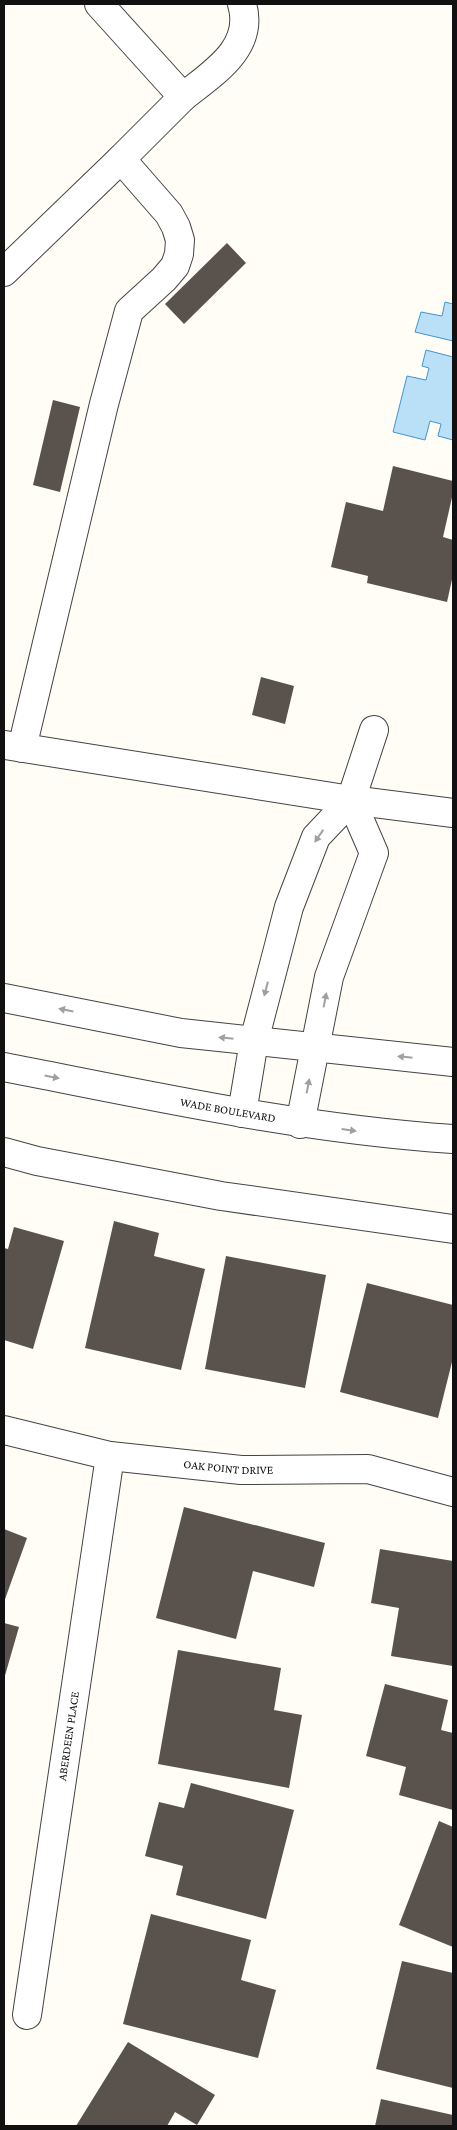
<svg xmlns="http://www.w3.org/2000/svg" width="457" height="2130" font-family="'Crimson Pro',serif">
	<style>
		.water { fill: #b9e0f7; stroke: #3f96cf }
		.building { fill: #5a524d }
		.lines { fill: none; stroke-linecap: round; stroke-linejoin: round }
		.minor-casing { stroke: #444; stroke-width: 30 }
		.minor { stroke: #fff; stroke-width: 28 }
		.oneway { fill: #a0a0a0 }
		.labels { text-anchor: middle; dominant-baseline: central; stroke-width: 5; stroke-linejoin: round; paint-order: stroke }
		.street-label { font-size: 12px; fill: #111; stroke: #fff }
	</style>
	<rect width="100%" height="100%" fill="#fffdf5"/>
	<path class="water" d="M445,302L453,304V341L415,332L421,312L442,316Z
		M426,350L453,357V440L438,436L441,424L430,421L425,440L393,432L407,376L426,380L429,368L422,366Z"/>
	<path class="building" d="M227,243L246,263L184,324L165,304Z
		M53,400L80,407L60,492L33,485Z
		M393,466L453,481V493L443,537L453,540V575L447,602L367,583L368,576L331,567L346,502L383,511Z
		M261,677L294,686L285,724L252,715Z
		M114,1221L159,1233L154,1256L205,1269L181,1370L85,1348Z
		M14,1227L64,1241L33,1349L4,1340V1248L8,1249Z
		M226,1256L326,1275L305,1388L205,1369Z
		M367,1283L453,1305V1358L438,1418L340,1392Z
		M184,1507L325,1543L314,1587L253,1571L236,1639L156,1618Z
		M4,1529L27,1538L4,1602Z
		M380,1549L453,1561V1666L391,1656L399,1608L371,1603Z
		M4,1623L19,1627L4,1679Z
		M178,1650L281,1668L274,1710L302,1715L289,1788L158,1764Z
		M385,1684L448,1700L441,1730L453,1733V1810L399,1795L406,1767L366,1756Z
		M191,1783L294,1810L266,1919L176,1895L183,1866L145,1856L159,1802L184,1808Z
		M439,1821L453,1827V1947L399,1925Z
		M151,1914L251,1940L241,1980L276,1990L258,2058L123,2024Z
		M402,1961L453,1973V2088L376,2069Z
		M128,2042L215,2095L197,2125L175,2112L167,2126H76Z
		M381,2099L453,2115V2126H375Z"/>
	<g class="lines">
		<g class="minor-casing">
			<g id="minor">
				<path d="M99,4L183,97L121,159"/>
				<path d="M183,97C213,73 255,48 242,4"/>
				<path d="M4,272L121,159L169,214L176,227L180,240L179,254L175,266L164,279L129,311L104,404L22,748"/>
				<path d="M5,745L351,800L453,813"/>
				<path d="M4,998L181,1033L453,1062"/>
				<path id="s1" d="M4,1067C153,1096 301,1129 453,1139"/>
				<path d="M242,1113L254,1041L289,907L316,837L351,800L374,730"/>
				<path d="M300,1124L329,977L374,853L351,800"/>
				<path d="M4,1152L37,1161L221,1196L453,1229"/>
				<path id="s2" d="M4,1430L110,1456L241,1470L368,1469L453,1492"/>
				<path id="s3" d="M27,2015L110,1456"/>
			</g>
		</g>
		<use href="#minor" class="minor"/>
	</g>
	<defs><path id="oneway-solid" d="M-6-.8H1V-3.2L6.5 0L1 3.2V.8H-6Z" transform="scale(1.25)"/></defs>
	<g class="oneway">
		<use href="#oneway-solid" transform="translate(319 836) rotate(125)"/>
		<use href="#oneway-solid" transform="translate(266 989) rotate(105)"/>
		<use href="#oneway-solid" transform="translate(325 1000) rotate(-79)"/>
		<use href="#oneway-solid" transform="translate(66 1010) rotate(-169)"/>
		<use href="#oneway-solid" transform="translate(226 1038) rotate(-174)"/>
		<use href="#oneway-solid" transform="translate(405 1057) rotate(-174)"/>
		<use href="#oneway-solid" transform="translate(52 1077) rotate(11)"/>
		<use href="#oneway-solid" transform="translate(308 1086) rotate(-79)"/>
		<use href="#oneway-solid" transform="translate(349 1130) rotate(8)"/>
	</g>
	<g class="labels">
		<g class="street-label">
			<text stroke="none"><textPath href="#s1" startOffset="228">WADE BOULEVARD</textPath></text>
			<text stroke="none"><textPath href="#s2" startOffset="228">OAK POINT DRIVE</textPath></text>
			<text stroke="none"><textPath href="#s3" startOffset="282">ABERDEEN PLACE</textPath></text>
		</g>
	</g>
	<rect width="457" height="2130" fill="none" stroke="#111111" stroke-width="10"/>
</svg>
